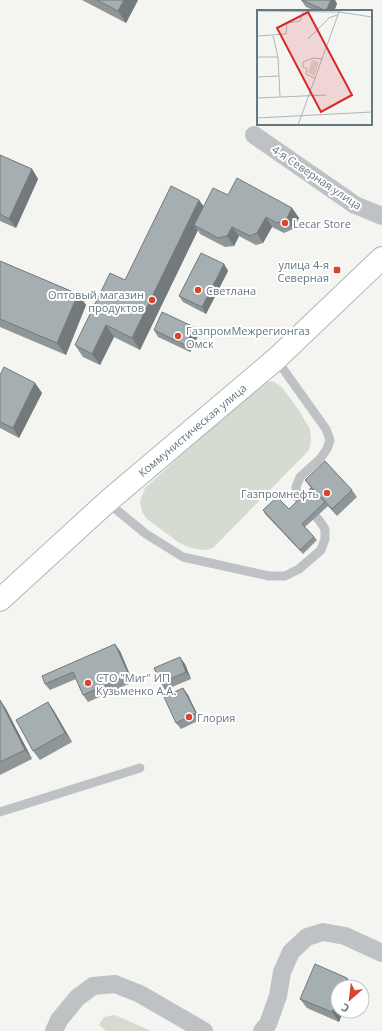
<svg xmlns="http://www.w3.org/2000/svg" width="382" height="1031" font-family="'Open Sans',sans-serif">
	<style>
		.green { fill: #d6dbd2 }
		.lines { fill: none; stroke-linecap: round; stroke-linejoin: round }
		.secondary-casing { stroke: #b0b6b9; stroke-width: 24 }
		.lane { stroke: #bec2c5; stroke-width: 9 }
		.street { stroke: #bec2c5; stroke-width: 18 }
		.secondary { stroke: #fff; stroke-width: 22 }
		.wall { fill: #8e9698 }
		.shaded-wall { fill: #747a7c }
		.building { fill: #a5aeb1; stroke: #747a7c }
		.poi-dot { fill: #d7452e; stroke: #fff; stroke-width: 1.5 }
		.labels { text-anchor: middle; dominant-baseline: central; stroke-width: 4; stroke-linejoin: round; paint-order: stroke }
		.street-label { font-size: 11px; fill: #657780; stroke: #fff }
		.poi-label { font-size: 11px; fill: #657780; stroke: #fff; text-anchor: start }
		.inset-road { fill: none; stroke: #aeb7ba; stroke-width: 1 }
		.view { fill: #d62828; fill-opacity: 0.15; stroke: #d62828; stroke-width: 2 }
		.inset-edge { fill: none; stroke: #657780; stroke-width: 2 }
	</style>
	<rect width="100%" height="100%" fill="#f4f4f1"/>
	<path class="green" d="M272,381L281,386L298,409L310,429L311,440L309,450L213,548L206,550L196,549L188,547L178,542L147,519L142,512L140,501L145,488L261,383Z
		M115,1015L151,1031H106L99,1025L104,1017Z"/>
	<g class="lines">
		<g class="secondary-casing">
			<path id="secondary" d="M0,600L107,502L276,359L382,258"/>
		</g>
		<path class="lane" d="M107,502L146,534L183,557L269,576H285L299,569L321,550L325,539V529L319,520L296,496V487L300,477L320,459L327,449L330,440L326,429L276,359
			M0,812L140,768"/>
		<path class="street" d="M254,135L355,205L382,216
			M54,1031L59,1020L77,998L93,986L115,984L140,994L204,1031
			M262,1031L268,1024L278,996L282,972L291,952L307,937L323,932L345,936L382,953"/>
		<use href="#secondary" class="secondary"/>
	</g>
	<path class="wall" d="M82,0H138L126,23Z
		M301,0H335L337,4L334,11H316L306,7Z
		M0,155L32,169L38,179L16,228L0,221Z
		M228,195L292,208L299,218L293,229L284,233L272,227L263,243L256,245L239,236L234,246L225,247L200,234L198,230L140,350L114,337L100,365L83,357L75,345L125,280L199,200L203,207Z
		M0,261L78,294L86,305L66,355L0,327Z
		M224,264L228,271L206,314L183,302L179,296Z
		M194,327L199,334L190,352L158,337L154,330Z
		M0,375L35,383L42,393L19,438L0,428Z
		M305,480L352,490L357,497L337,516L328,506L305,527L317,540L303,554L265,514L263,510L289,509L311,488Z
		M120,651L133,682L88,702L83,695L76,679L50,690L45,684Z
		M185,664L191,679L165,690L161,683Z
		M183,688L188,695L200,720L181,729L176,723Z
		M0,700L6,709L32,759L0,775Z
		M48,702L54,711L72,742L40,760L33,751Z
		M347,978L353,987L339,1022L307,1008L300,999Z"/>
	<path class="shaded-wall" d="M124,0H138L126,23L118,11Z
		M331,0H335L337,4L334,11H326Z
		M32,169L38,179L16,228L9,219Z
		M199,200L207,211L194,225L198,230L140,350L132,338Z
		M292,208L299,218L293,229L286,220Z
		M266,217L272,227L263,243L257,233Z
		M232,227L239,236L234,246L227,236Z
		M224,264L228,271L206,314L202,307Z
		M78,294L86,305L66,355L57,343Z
		M106,325L114,337L100,365L92,354Z
		M194,327L199,334L190,352L185,345Z
		M35,383L42,393L19,438L13,428Z
		M115,644L120,651L133,682L129,675Z
		M180,657L185,664L191,679L186,672Z
		M183,688L188,695L200,720L196,713Z
		M0,700L6,709L32,759L25,750Z
		M48,702L54,711L72,742L65,733Z
		M347,978L353,987H343Z
		M338,999V1011H343L339,1022L332,1012Z"/>
	<path class="building" d="M97,0H124L118,11Z
		M302,0H331L326,11Z
		M0,155L32,169L9,219L0,214Z
		M237,178L292,208L286,220L277,223L266,217L257,233L250,236L232,227L227,236L218,238L194,225L213,188L228,195Z
		M171,186L199,200L132,338L106,325L92,354L75,345L110,273L125,280Z
		M201,253L224,264L202,307L179,296Z
		M0,261L78,294L57,343L0,319Z
		M162,312L194,327L185,345L154,330Z
		M4,367L35,383L13,428L0,422V375Z
		M325,461L352,490L332,509L305,480Z
		M311,488L325,502L302,524L314,537L300,550L263,510L277,497L289,509Z
		M115,644L129,675L83,695L73,672L45,684L42,676Z
		M180,657L186,672L161,683L154,668Z
		M183,688L196,713L176,723L164,697Z
		M0,700L25,750L0,762Z
		M48,702L65,733L33,751L16,720Z
		M315,964L347,978L343,987H338V999L332,1012L300,999Z"/>
	<g class="poi-dot">
		<circle cx="285" cy="223" r="4"/>
		<rect x="333" y="266" width="8" height="8" rx="2"/>
		<circle cx="198" cy="290" r="4"/>
		<circle cx="152" cy="300" r="4"/>
		<circle cx="178" cy="336" r="4"/>
		<circle cx="327" cy="493" r="4"/>
		<circle cx="88" cy="683" r="4"/>
		<circle cx="189" cy="717" r="4"/>
	</g>
	<g class="labels">
		<g class="street-label">
			<text transform="translate(317 177) rotate(34)">4-я Северная улица</text>
			<text transform="translate(192 430) rotate(-40)">Коммунистическая улица</text>
		</g>
		<g class="poi-label">
			<text x="293" y="223">Lecar Store</text>
			<text x="329" y="264" text-anchor="end">улица 4-я<tspan x="329" dy="13">Северная</tspan></text>
			<text x="206" y="290">Светлана</text>
			<text x="144" y="294" text-anchor="end">Оптовый магазин<tspan x="144" dy="13">продуктов</tspan></text>
			<text x="186" y="330">ГазпромМежрегионгаз<tspan x="186" dy="13">Омск</tspan></text>
			<text x="319" y="493" text-anchor="end">Газпромнефть</text>
			<text x="96" y="677">СТО "Миг" ИП<tspan x="96" dy="13">Кузьменко А.А.</tspan></text>
			<text x="197" y="717">Глория</text>
		</g>
	</g>
	<g transform="translate(257 10)">
		<rect width="115" height="115" fill="#f4f4f1"/>
		<path d="M55,50L62,52L57,66L51,62Z" fill="#d6dbd2"/>
		<path class="inset-road" d="M82,0V2L115,7M0,1L82,2L41,115M0,26L29,24L30,13L43,11L46,2M16,26L21,47L23,87M51,29L72,8L80,5M0,47H21M0,67L22,66M57,68L49,64L50,59L46,57V52L56,48L65,49M0,88L69,85M0,108L115,102"/>
		<path class="view" d="M51,2L95,85L64,102L20,18Z"/>
		<rect width="115" height="115" class="inset-edge"/>
	</g>
	<g transform="translate(350 999) rotate(208)"><circle r="19" fill="#ffffff" stroke="#c1c9cc"/>
	<path d="M0-3L7 15L0 10L-7 15Z" fill="#d7452e"/>
	<text y="-6" font-size="11" font-weight="bold" text-anchor="middle" fill="#657780">С</text>
	</g>
</svg>
